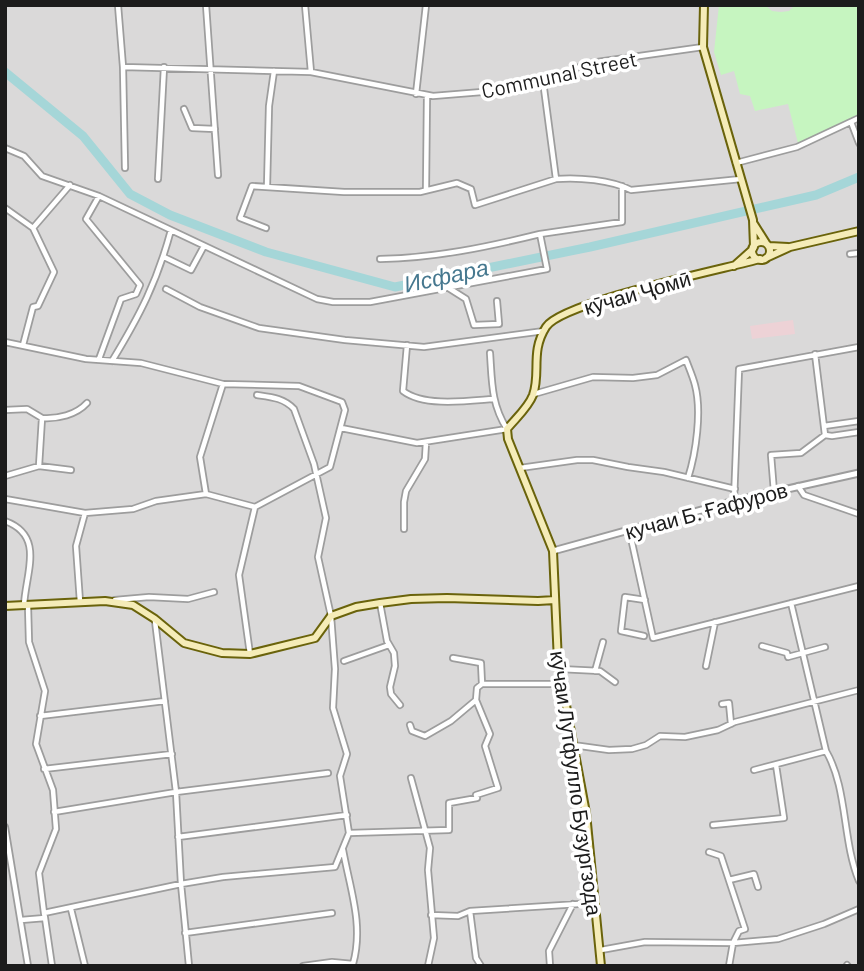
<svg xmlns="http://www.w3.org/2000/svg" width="864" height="971" font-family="Barlow,sans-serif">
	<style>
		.residential { fill: #dad9d9 }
		.commercial { fill: #edd2d6 }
		.park { fill: #c6f5c0 }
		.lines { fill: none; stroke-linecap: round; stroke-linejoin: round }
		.river { stroke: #a5d6d8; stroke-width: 9 }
		.minor-casing { stroke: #9d9d9d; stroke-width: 8 }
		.tertiary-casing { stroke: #9d9d9d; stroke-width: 9 }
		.secondary-casing { stroke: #6a630b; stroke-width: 10 }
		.minor { stroke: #fff; stroke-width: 4.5 }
		.tertiary { stroke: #fff; stroke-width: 5 }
		.secondary { stroke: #f5ecb8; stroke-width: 6 }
		.labels { text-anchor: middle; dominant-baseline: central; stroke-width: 7; stroke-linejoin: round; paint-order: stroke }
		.street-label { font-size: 21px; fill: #1c1c1c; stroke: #fff }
		.water-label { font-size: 23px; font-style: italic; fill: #46788f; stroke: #fff }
	</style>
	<rect width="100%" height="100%" fill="#ede7e2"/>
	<path class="residential" d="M5,5H859V966H5Z"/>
	<path class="commercial" d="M793,320L795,334L752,339L750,326Z"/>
	<path class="park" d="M719,5H765L772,11L781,12L789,11L795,5H859V118L799,147L788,104L755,111L750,96L740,94L734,71L721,75L714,52Z"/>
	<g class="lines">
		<path class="river" d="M5,72L83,136L130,194L170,215L266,252L395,287L590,247L816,195L859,177"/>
		<g class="minor-casing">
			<path id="minor" d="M118,5L123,67L125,168
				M206,5L218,175
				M305,5L311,72
				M123,67L311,72L433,96L482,92L543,81L590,63L703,47
				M543,81L556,179
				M416,94L426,5
				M184,109L192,128L215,129
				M851,122L859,143
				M5,148L24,156L42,176L99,196L317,299L333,302H370L547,269L540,234C487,247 435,258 380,259
				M736,163L797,147L859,118
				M158,179L164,67
				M267,187L269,106L274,71
				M426,190L427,95
				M99,196L86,219L140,285L136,294L121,299L99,359
				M5,208L33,228L54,272L38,306L33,307L23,345
				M33,228L70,185
				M266,228L240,218L252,186L344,192H420L457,183L471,189L475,205L556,179C578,177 611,180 631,190L741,179
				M540,234L622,222V186
				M850,254L859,253
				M164,257L191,270L204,246
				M447,287L466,299L474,325L499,324L497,301
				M166,289L200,307L259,328L345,340L424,347L544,331
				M5,342L86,359L141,363L223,384L299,386L342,402L345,410L330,467L255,507L239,575L250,654
				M407,345L403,391C424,407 467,401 493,399
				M112,361C140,315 157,282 171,230
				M223,384L200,457L206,494L255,507
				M534,394L593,377L633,378L657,375L686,360C689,368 693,377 695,385C702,411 696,453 688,478
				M5,410L27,409L42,418L39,466
				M42,418C58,419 76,415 87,403
				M824,426L859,421
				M341,428L417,443L507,429C491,404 492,381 490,353
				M825,435L832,436L859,432
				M520,468L577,460H593L628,467L664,472L735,489
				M5,476L39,466L71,470
				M798,486L804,495L859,514
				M774,492L771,455L801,453L825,435L815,354
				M5,499L85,513L133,509L156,501L206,494
				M734,501L739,369L859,347
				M5,521C46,536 25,574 24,606
				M404,529V502L406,491L425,459L426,442
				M629,529L653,638L859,586
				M115,600L149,597L188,599L214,592
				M80,602L76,546L85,513
				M380,603L387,641L394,653L395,666L390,687L391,694L400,705
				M791,603L826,751C848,789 842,840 859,881
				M28,606L29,642L45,691L36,744L53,790L56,829L39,873L44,913
				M644,636L621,631L625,597L645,600
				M762,646L787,653L788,657L825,647
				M453,658L481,663L482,684
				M344,661L389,645
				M706,666L715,622
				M560,669L600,671L615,682
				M595,671L603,642
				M722,704L729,703L731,724
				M40,716L165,701
				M410,725L412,731L425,736L451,721L476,700L477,688L482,684H561
				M573,745L609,750L632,749L646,745L660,736L685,737L718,730L735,722L859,690
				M44,769L172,754
				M754,770L826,751
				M411,778L430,848L428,870L434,938L428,966
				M54,812L176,792L155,621
				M713,825L784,818L776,765
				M5,827L28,966
				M349,833L449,830V803L477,798L476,795L498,788L485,746L490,734L476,700
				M178,837L347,815
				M709,852L721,856L745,929L739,931L733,943L729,966
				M729,880L754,874L758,887
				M71,909L85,966
				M470,911L476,958L481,966
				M431,915L458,916L470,911L595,903
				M45,918L52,966
				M21,920L45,918L44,913L181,884L223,877L335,867L349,833L340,776L347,754L333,708L335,669L331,616L318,557L326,518L314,464L294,409C284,398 271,397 257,395
				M185,933L332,913
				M601,950L645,942L733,943L778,939L824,924L859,909
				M847,965L848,966
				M189,966L181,884L176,792L328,773
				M303,966L332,962L353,964C364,925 350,889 343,850
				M550,966L549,951L573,904"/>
		</g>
		<g class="tertiary-casing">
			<path id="tertiary" d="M553,551L734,501L859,473"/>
		</g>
		<g class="secondary-casing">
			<path id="secondary" d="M704,5L703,47L753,220L754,247
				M754,224L766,243
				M752 251a9 9 0 1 1 18 0a9 9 0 1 1-18 0Z
				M769,246L788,247
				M766,258L790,247L859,231
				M734,266L753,249
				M5,606L105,601L133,605L155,619L184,643L222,653L250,654L315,638L331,616L356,607L380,603L411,599L447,598L538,601L555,600
				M601,966L586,813L558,662L553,551L508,439L507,429C515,419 528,408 533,395C541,372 530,352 546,327C562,302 724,269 760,259"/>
		</g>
		<use href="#minor" class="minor"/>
		<use href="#tertiary" class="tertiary"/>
		<use href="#secondary" class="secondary"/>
	</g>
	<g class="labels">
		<g class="street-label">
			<text transform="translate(559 74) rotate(-12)">Communal Street</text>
			<text transform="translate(637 292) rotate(-16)">кӯчаи Ҷомӣ</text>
			<text transform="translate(706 510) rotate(-15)">кучаи Б. Ғафуров</text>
			<text transform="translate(577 783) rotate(82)">кӯчаи Лутфулло Бузургзода</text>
		</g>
		<g class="water-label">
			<text transform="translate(446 275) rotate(-12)">Исфара</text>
		</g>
	</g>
	<rect width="864" height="971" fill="none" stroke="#1c1c1c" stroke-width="14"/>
</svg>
